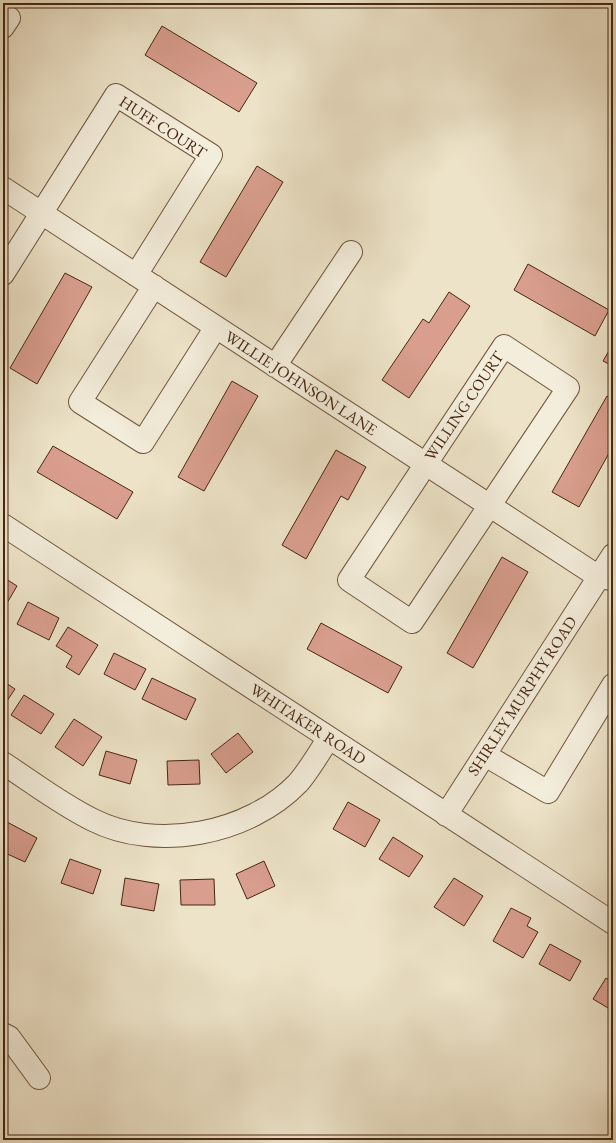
<svg xmlns="http://www.w3.org/2000/svg" width="616" height="1143" font-family="'EB Garamond',serif">
	<style>
		.building { fill: #d99e8e; stroke: #472710 }
		.lines { fill: none; stroke-linecap: round; stroke-linejoin: round }
		.minor-casing { stroke: #70563e; stroke-width: 24 }
		.minor { stroke: #f3eddb; stroke-width: 22 }
		.labels { text-anchor: middle; dominant-baseline: central; stroke-width: 3; stroke-linejoin: round; paint-order: stroke }
		.street-label { font-size: 16px; fill: #472710; stroke: #f3eddb }
	</style>
	<rect width="100%" height="100%" fill="#ede3c8"/>
	<filter id="stains"><feTurbulence type="fractalNoise" baseFrequency=".005" numOctaves="4"/><feColorMatrix values="0 0 0 0 .2 0 0 0 0 .09 0 0 0 0 .02 0 0 0 .5 -.17"/></filter>
	<radialGradient id="worn" r=".72"><stop offset=".6" stop-color="#630" stop-opacity="0"/><stop offset="1" stop-color="#630" stop-opacity=".3"/></radialGradient>
	<path class="building" d="M162,26L257,83L239,112L145,55Z
		M257,166L283,182L226,277L200,262Z
		M528,264L609,310L595,336L514,290Z
		M65,273L92,287L37,384L10,368Z
		M449,292L470,306L409,398L382,380L423,319L429,323Z
		M613,344V366L603,361Z
		M232,381L258,396L204,491L178,477Z
		M607,396L613,399V446L579,507L552,492Z
		M53,446L133,492L117,519L37,472Z
		M336,450L366,467L348,500L341,496L306,559L282,545Z
		M502,557L528,572L473,668L447,653Z
		M3,577L17,586L3,610Z
		M28,602L59,618L49,640L17,624Z
		M321,623L402,667L388,693L307,649Z
		M68,627L98,645L79,675L66,667L72,656L56,646Z
		M114,653L146,669L135,690L104,674Z
		M152,678L196,699L186,720L142,699Z
		M3,681L15,689L3,707Z
		M24,695L54,714L41,734L11,715Z
		M74,719L102,737L83,766L55,747Z
		M238,733L253,752L226,773L211,754Z
		M106,751L137,760L130,784L99,775Z
		M199,760L200,784L168,785L167,761Z
		M348,802L380,820L365,847L333,829Z
		M7,822L37,838L25,862L3,852V829Z
		M393,837L423,856L409,877L379,859Z
		M70,859L101,870L93,894L61,883Z
		M264,861L275,886L247,899L236,874Z
		M125,878L159,884L154,911L121,905Z
		M454,878L483,896L464,926L434,907Z
		M214,879L215,905H181L180,880Z
		M511,908L531,918L527,926L538,932L523,958L493,941Z
		M550,944L581,961L570,981L539,964Z
		M606,978L613,983V1011L593,999Z"/>
	<g class="lines">
		<g class="minor-casing">
			<path id="minor" d="M3,14L9,18L3,27
				M3,188L599,577L613,579
				M3,274L116,95L211,155L136,275
				M154,286L80,402L143,442L216,327
				M504,346L568,388L412,622L349,580Z
				M275,366L351,252
				M3,525L613,923
				M485,755L548,792L613,685
				M3,763C32,782 62,805 93,820C156,852 249,834 298,783C308,772 320,751 329,738
				M446,815L613,555
				M3,1034L9,1037L39,1078"/>
		</g>
		<use href="#minor" class="minor"/>
	</g>
	<g class="labels">
		<g class="street-label">
			<text transform="translate(163 127) rotate(33)">HUFF COURT</text>
			<text transform="translate(301 383) rotate(33)">WILLIE JOHNSON LANE</text>
			<text transform="translate(464 406) rotate(-56)">WILLING COURT</text>
			<text transform="translate(522 696) rotate(-57)">SHIRLEY MURPHY ROAD</text>
			<text transform="translate(308 724) rotate(33)">WHITAKER ROAD</text>
		</g>
	</g>
	<rect width="616" height="1143" fill="none" stroke="#ede3c8" stroke-width="16"/>
	<rect x="4" y="4" width="608" height="1135" fill="none" stroke="#472710" stroke-width="2"/>
	<rect x="8" y="8" width="600" height="1127" fill="none" stroke="#472710"/>
	<rect width="100%" height="100%" filter="url(#stains)"/>
	<rect width="100%" height="100%" fill="url(#worn)"/>
</svg>
